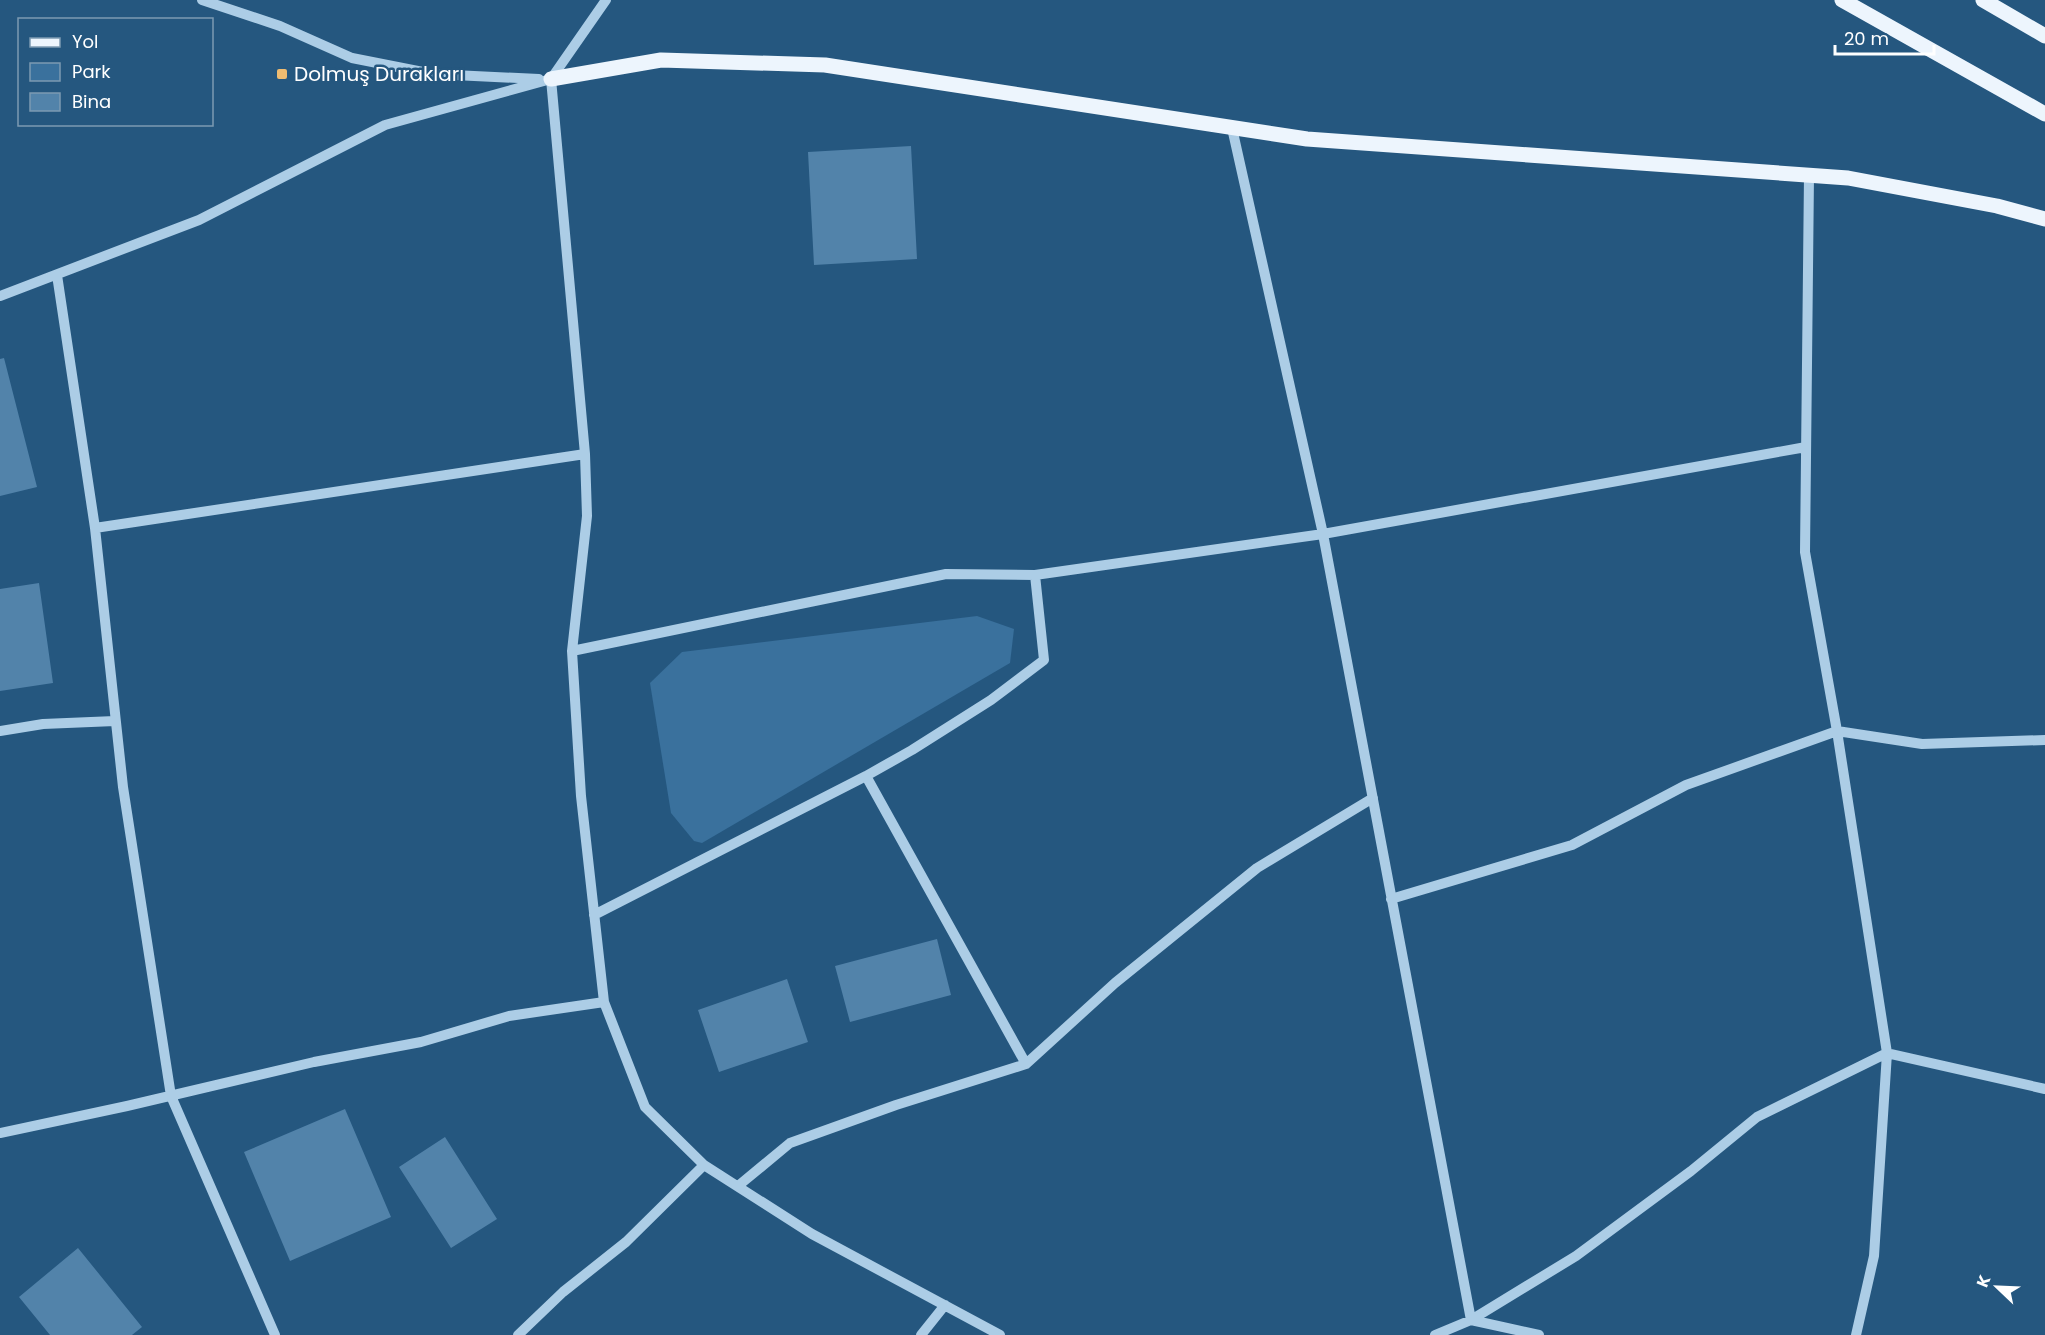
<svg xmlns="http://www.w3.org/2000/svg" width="2045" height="1335" font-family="Poppins,sans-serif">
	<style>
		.green { fill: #3a719d }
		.building { fill: #5283aa }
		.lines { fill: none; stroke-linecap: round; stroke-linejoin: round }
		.minor { stroke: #accde6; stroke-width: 10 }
		.major { stroke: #edf5fd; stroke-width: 15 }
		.poi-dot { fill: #efbc71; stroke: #25577f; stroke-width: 2 }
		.labels { text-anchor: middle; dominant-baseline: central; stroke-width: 5; stroke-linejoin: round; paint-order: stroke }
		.poi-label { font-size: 20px; fill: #fff; stroke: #25577f; text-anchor: start }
	</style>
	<rect width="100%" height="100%" fill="#25577f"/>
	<path class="green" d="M977,616L1014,629L1010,663L702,843L694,841L671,813L650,683L682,652Z"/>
	<path class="building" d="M911,146L917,259L814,265L808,152Z
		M4,358L37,487L0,496V359Z
		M39,583L53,683L0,691V589Z
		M937,939L951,995L850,1022L835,966Z
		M787,979L808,1042L719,1072L698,1010Z
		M345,1109L391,1217L290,1261L244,1152Z
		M445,1137L497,1219L451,1248L399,1167Z
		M78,1248L142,1327L132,1335H50L19,1297Z"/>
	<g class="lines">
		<path class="minor" d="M202,0L280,26L352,58L433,74L539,79
			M606,0L551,79L585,454L587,516L572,651L581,796L604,1002L645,1107L704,1165L812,1234L1000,1335
			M1232,128L1323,534L1471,1320L1539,1335
			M1809,175L1805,552L1837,731L1887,1053L1874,1256L1856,1335
			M57,275L95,528L123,787L171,1096L275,1335
			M0,296L199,220L385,125L551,79
			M95,528L585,454
			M572,651L946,574L1035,575
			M0,731L43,724L115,721
			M866,776L1026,1064
			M1391,899L1572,845L1686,785L1837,731L1922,744L2045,740
			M594,915L866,776L912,750L991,700L1044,660L1035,575L1323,534L1806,447
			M0,1133L127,1106L314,1062L421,1042L509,1016L604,1002
			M738,1186L790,1143L896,1105L1026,1064L1115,983L1257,868L1373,798
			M518,1335L563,1292L626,1242L704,1165
			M921,1335L945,1305
			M1435,1335L1471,1320L1576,1256L1691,1171L1757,1117L1887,1053L2045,1089"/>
		<path class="major" d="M1842,0L2045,114
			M1983,0L2045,36
			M551,79L661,60L825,65L1307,139L1848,178L1997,206L2045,219"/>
	</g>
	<rect class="poi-dot" x="276" y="68" width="12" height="12" rx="3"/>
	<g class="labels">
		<g class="poi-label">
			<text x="294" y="74">Dolmuş Durakları</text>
		</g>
	</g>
	<rect x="18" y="18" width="195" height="108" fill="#25577f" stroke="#7c9ab2" stroke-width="1.5"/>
	<rect x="30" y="38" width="30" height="9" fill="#edf5fd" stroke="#7c9ab2" stroke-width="1.5"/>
	<text x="72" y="48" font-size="18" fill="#ffffff">Yol</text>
	<rect x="30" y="63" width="30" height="18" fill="#3a719d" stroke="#7c9ab2" stroke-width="1.5"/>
	<text x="72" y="78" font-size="18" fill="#ffffff">Park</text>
	<rect x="30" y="93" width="30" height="18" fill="#5283aa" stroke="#7c9ab2" stroke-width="1.5"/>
	<text x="72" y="108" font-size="18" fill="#ffffff">Bina</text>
	<g transform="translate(1997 1287) rotate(293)" stroke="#25577f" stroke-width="4.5" paint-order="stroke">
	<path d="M0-4.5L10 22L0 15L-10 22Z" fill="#ffffff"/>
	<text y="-9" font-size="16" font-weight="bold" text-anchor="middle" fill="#ffffff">K</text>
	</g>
	<path d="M1835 45v9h99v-9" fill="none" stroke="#ffffff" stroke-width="3"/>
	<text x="1844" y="45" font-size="18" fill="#ffffff" stroke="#25577f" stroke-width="4.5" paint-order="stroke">20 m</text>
</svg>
